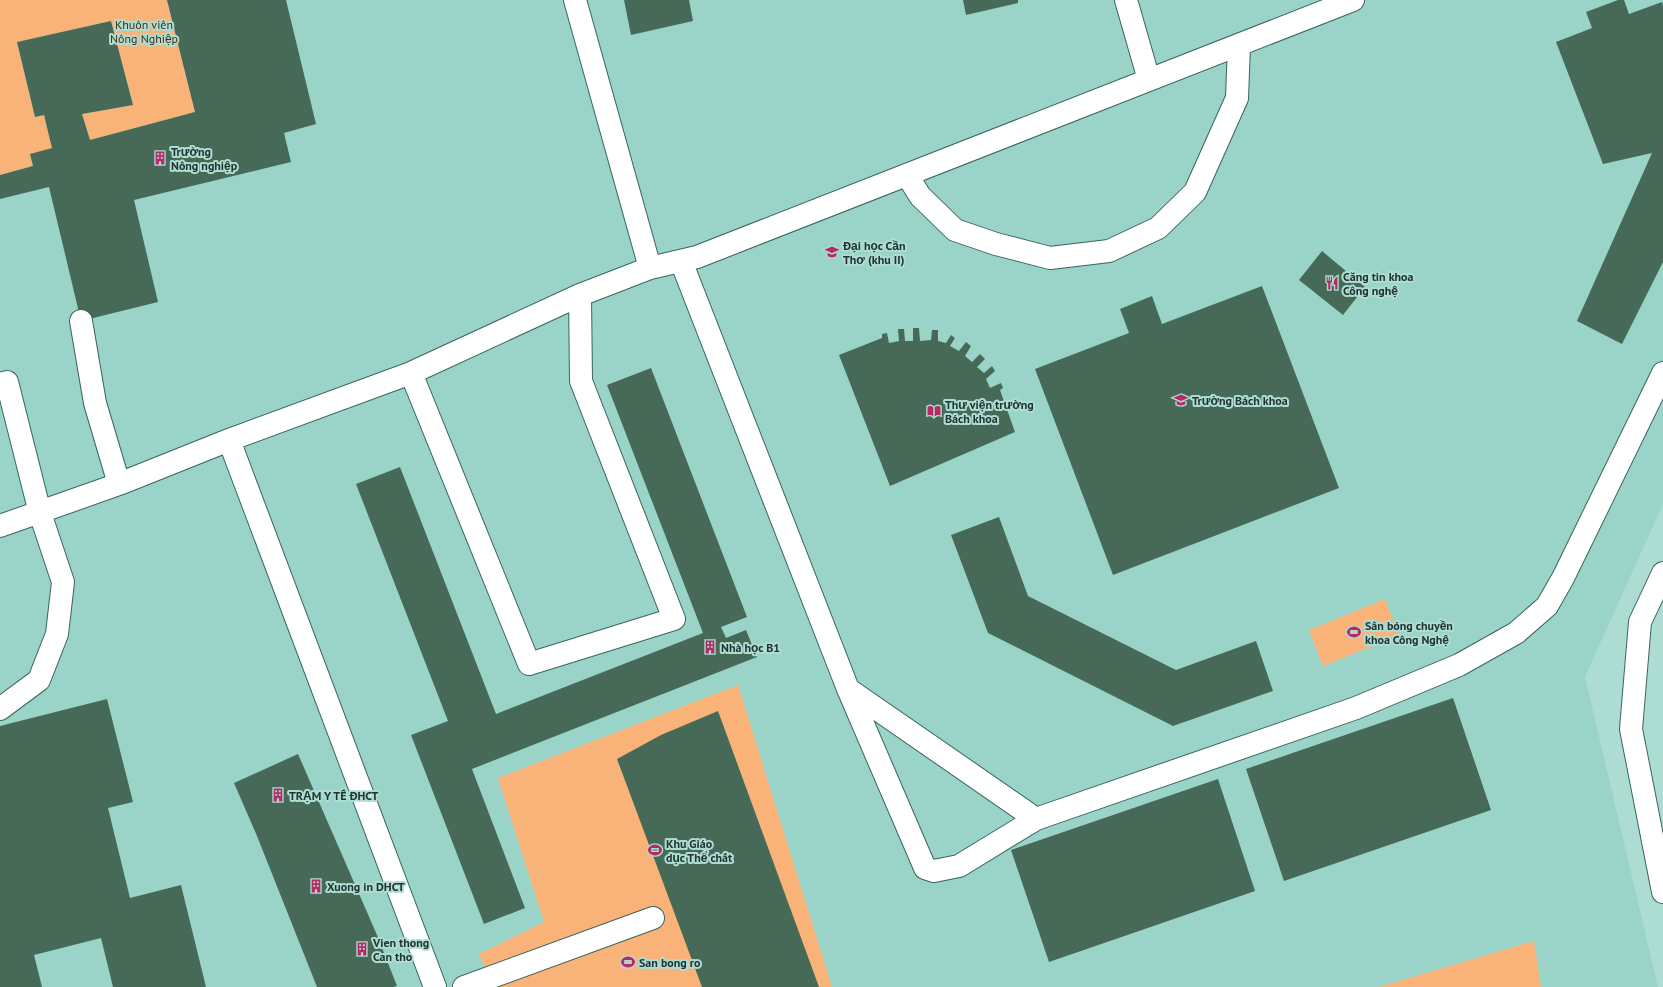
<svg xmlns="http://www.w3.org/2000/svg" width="1663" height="987" font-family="'PT Sans',sans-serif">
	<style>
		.built { fill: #9ad4c8 }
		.green { fill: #f9b278 }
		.building { fill: #466a57 }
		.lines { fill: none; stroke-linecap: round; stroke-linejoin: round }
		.minor-casing { stroke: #38655c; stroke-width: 24 }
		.minor { stroke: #fff; stroke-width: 22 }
		.labels { text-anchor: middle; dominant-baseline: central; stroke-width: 4; stroke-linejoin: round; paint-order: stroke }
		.park-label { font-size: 12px; fill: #4a2b0d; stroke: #adddd2 }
		.poi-label { font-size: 12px; font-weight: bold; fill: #213430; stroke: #adddd2; text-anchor: start }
	</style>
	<rect width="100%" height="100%" fill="#adddd2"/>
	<path class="built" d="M0,0H1663V504L1585,677L1658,987H0Z"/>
	<path class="green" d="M0,0H167L195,112L90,140L82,114L133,105L111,21L17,42L35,117L44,115L52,148L30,154L33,166L0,175Z
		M1385,599L1399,635L1323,666L1309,630Z
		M738,685L832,987H493L479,954L544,922L498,778Z
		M1534,941L1541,987H1379Z"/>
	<path class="building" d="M167,0H286L316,124L284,133L291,162L134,200L158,302L81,321L49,187L0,199V175L33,166L30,154L52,148L44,115L35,117L17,42L111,21L133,105L82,114L90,140L195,112Z
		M624,0H689L693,21L631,35Z
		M963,0H1018V3L966,15Z
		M1618,0H1624L1629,14L1662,2L1663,6V262L1622,344L1577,321L1652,153L1603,164L1556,42L1592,28L1586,12Z
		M1322,251L1365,287L1343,315L1299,280Z
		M1262,286L1339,488L1113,575L1035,369L1129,333L1120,309L1152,296L1162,324Z
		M913,328H919L920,341L931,340L932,330H938V341L946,343L951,335L955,338L950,346L959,351L966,342L971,346L965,356L972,362L980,354L985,359L977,367L984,373L992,366L995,371L986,379L990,388L1001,383L1003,388L1000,390L1015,432L890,486L839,355L882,338V334L887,333L889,343L899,341L898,329H904L905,341H913Z
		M651,368L747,617L721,627L726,638L746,630L757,657L472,769L525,908L484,924L411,735L448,721L356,484L400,467L496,714L703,633L607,385Z
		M999,517L1028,596L1176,670L1256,641L1273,691L1173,726L988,633L951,535Z
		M1453,698L1491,810L1284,881L1246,769Z
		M107,699L133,802L108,808L130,898L181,885L206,987H113L101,938L34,955L42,987H0V726Z
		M718,711L819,987H702L617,759L661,735Z
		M298,754L377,935L397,986L393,987H317L257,836L234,783Z
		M1218,779L1255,891L1049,962L1011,850Z"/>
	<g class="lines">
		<g class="minor-casing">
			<path id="minor" d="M575,0L650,268
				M1126,0L1149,80
				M907,175L920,196L955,230L996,244L1050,258L1109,251L1158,228L1195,192L1237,98L1239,45
				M681,261L848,689L925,868L934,871L959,866L1036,819
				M81,321L95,403L119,484
				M411,373L529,664L674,619L581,381L580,295
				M0,384L7,382L40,513L63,582L57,634L39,680L0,709
				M229,440L435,987
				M0,526L119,484L229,440L411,373L580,295L650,268L697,257L1353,0
				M1663,573L1640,622L1631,729L1663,892
				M848,689L1036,819L1356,708L1459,665L1516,633L1547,606L1563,578L1663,373
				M464,987L653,918"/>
		</g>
		<use href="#minor" class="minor"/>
	</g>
	<defs>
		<g id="building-bare" transform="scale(1.08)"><path d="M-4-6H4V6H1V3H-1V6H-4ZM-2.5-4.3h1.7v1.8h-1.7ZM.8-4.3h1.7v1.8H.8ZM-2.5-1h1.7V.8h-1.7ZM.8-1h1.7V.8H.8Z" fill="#b62b66" stroke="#adddd2" stroke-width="2.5" paint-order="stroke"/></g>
		<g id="university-bare" transform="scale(1.08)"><path d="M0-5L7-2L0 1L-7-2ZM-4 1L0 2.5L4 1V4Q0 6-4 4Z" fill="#b62b66" stroke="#adddd2" stroke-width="2.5" paint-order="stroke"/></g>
		<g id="restaurant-bare" transform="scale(1.08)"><path d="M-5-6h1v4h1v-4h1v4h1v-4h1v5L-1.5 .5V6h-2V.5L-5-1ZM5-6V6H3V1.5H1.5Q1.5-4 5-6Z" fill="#b62b66" stroke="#adddd2" stroke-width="2.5" paint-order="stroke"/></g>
		<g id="library-bare" transform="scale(1.08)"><path d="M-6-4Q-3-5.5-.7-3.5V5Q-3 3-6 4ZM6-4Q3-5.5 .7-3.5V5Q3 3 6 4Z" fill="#b62b66" stroke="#adddd2" stroke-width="2.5" paint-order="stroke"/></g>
		<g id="stadium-bare" transform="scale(1.08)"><path d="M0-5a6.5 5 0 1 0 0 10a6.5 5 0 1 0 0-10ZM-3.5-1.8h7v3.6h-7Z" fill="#b62b66" stroke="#adddd2" stroke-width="2.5" paint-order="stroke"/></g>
	</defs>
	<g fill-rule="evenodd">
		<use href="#building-bare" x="160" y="158"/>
		<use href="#university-bare" x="832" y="252"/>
		<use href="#restaurant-bare" x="1332" y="283"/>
		<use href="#university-bare" x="1181" y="400"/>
		<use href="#library-bare" x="934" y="411"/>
		<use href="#stadium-bare" x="1354" y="632"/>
		<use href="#building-bare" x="710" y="647"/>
		<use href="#building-bare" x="278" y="795"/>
		<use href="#stadium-bare" x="655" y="850"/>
		<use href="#building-bare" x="316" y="886"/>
		<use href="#building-bare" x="362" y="949"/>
		<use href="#stadium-bare" x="628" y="962"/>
	</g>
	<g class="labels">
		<g class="park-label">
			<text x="144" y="24">Khuôn viên<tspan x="144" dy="14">Nông Nghiệp</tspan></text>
		</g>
		<g class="poi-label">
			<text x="171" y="151">Trường<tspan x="171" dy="14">Nông nghiệp</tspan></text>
			<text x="843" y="245">Đại học Cần<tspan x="843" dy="14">Thơ (khu II)</tspan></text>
			<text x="1343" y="276">Căng tin khoa<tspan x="1343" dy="14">Công nghệ</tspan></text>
			<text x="1192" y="400">Trường Bách khoa</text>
			<text x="945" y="404">Thư viện trường<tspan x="945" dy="14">Bách khoa</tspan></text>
			<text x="1365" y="625">Sân bóng chuyền<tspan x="1365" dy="14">khoa Công Nghệ</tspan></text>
			<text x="721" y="647">Nhà học B1</text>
			<text x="289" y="795">TRẠM Y TẾ ĐHCT</text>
			<text x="666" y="843">Khu Giáo<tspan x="666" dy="14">dục Thể chất</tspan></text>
			<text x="327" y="886">Xuong in DHCT</text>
			<text x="373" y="942">Vien thong<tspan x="373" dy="14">Can tho</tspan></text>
			<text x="639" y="962">San bong ro</text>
		</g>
	</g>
</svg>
